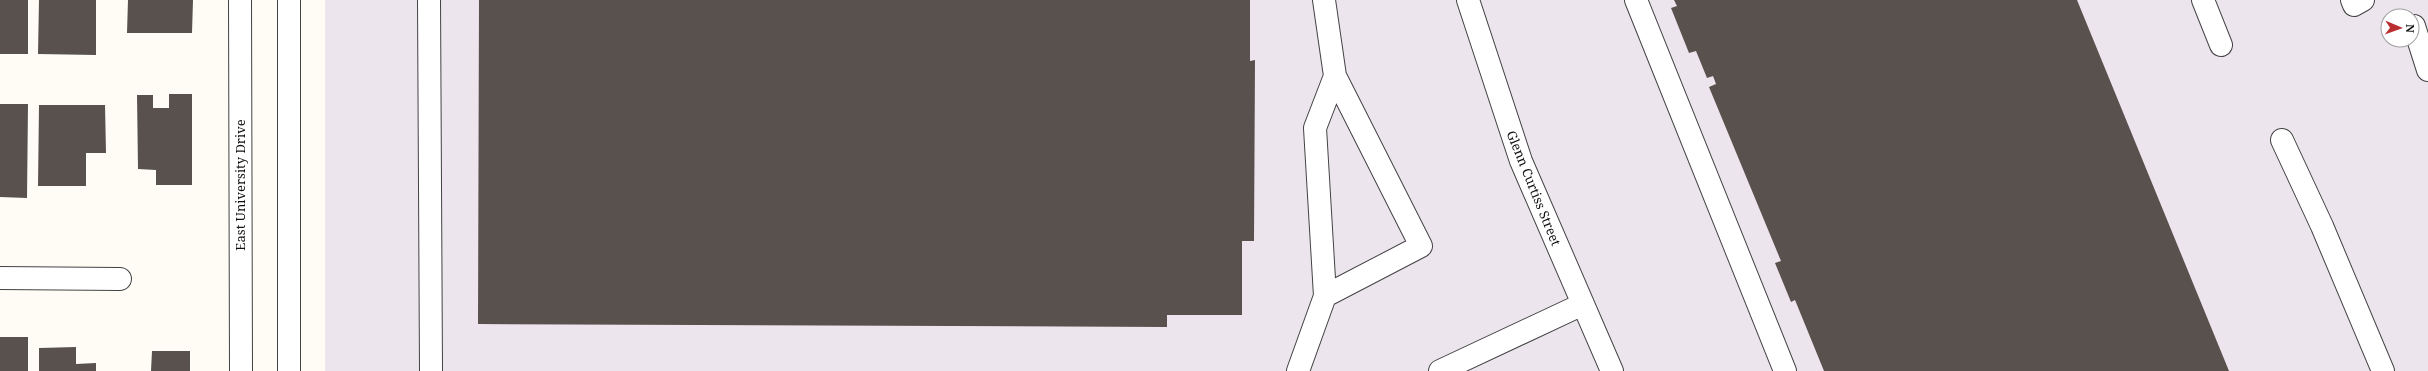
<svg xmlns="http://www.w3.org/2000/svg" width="2428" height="371" font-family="'Noto Serif',serif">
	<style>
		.industrial { fill: #ede5ee; fill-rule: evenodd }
		.building { fill: #58514d }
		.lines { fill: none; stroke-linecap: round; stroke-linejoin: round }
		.minor-casing { stroke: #434343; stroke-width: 24 }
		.minor { stroke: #fff; stroke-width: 22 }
		.labels { text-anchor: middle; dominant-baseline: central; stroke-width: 4; stroke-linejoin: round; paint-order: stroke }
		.street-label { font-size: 13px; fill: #101010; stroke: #fff }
	</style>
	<rect width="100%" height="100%" fill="#fefcf4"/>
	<path class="industrial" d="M325,0H2428V371H325ZM2388,16H2412V40H2388Z"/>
	<path class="building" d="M0,0H28V54H0Z
		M39,0H96V55L38,54Z
		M128,0H193L192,33H127Z
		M479,0H1250V61L1255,60L1254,241H1242V315H1167V327L478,324Z
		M1674,0H2077L2229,371H1824L1795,300L1791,302L1775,263L1781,261L1709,87L1716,84L1713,76L1707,78L1696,51L1689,53L1671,8L1677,6Z
		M169,94H192V185H156V170L138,169L137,95H153V108H169Z
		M0,104H28L27,198L0,197Z
		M39,105H105L106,153H86V186H38Z
		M0,337H28V371H0Z
		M76,347V364L96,363V371H39V348Z
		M152,351H190V371H151Z"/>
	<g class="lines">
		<g class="minor-casing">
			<path id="minor" d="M240,0L241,371
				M429,0L431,371
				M1468,0L1521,161L1612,371
				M1636,0L1785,371
				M2203,0L2221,45
				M2352,0L2354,5L2363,0
				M2414,26L2428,70
				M2282,140L2322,226L2383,371
				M0,278L120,279
				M1325,296L1315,128L1335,76
				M289,371V0
				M1298,371L1325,296L1421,246L1335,76L1324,0
				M1440,371L1583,304"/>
		</g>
		<use href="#minor" class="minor"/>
	</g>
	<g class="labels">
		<g class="street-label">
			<text transform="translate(240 185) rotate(-90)">East University Drive</text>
			<text transform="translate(1534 188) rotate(68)">Glenn Curtiss Street</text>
		</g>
	</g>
	<g transform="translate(2400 28) rotate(92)"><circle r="19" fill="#ffffff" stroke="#9f9f9f"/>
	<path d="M0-3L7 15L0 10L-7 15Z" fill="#ba2e32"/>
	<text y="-6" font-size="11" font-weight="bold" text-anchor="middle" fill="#101010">N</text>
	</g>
</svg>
